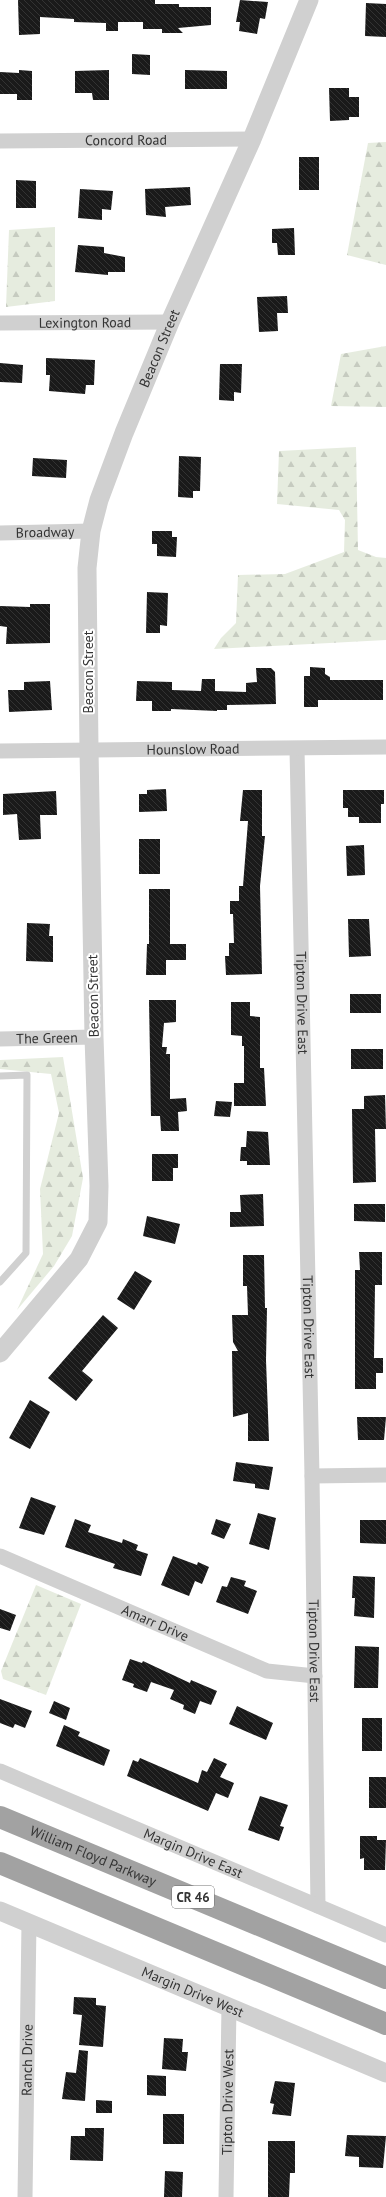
<svg xmlns="http://www.w3.org/2000/svg" width="386" height="2197" font-family="'PT Sans',sans-serif">
	<style>
		.forest { fill: url(#forest-firs) }
		.building { fill: url(#building-back-hatch) }
		.lines { fill: none; stroke-linecap: round; stroke-linejoin: round }
		.service { stroke: #d0d0d0; stroke-width: 7 }
		.minor { stroke: #d0d0d0; stroke-width: 15 }
		.tertiary { stroke: #d0d0d0; stroke-width: 19 }
		.trunk { stroke: #a2a2a2; stroke-width: 22 }
		.labels { text-anchor: middle; dominant-baseline: central; stroke-width: 4; stroke-linejoin: round; paint-order: stroke }
		.shield { fill: #fff; stroke: #707070; stroke-width: 1 }
		.shield-label { font-size: 13px; font-weight: bold; fill: #333 }
		.street-label { font-size: 14px; fill: #333; stroke: #fff }
	</style>
	<defs>
		<pattern id="forest-firs" width="22" height="20" patternUnits="userSpaceOnUse"><rect width="22" height="20" fill="#e6ecdf"/><path d="M5 1l3.5 6h-7zM16 11l3.5 6h-7z" fill="#c6cbc0"/></pattern>
		<pattern id="building-back-hatch" width="6" height="6" patternUnits="userSpaceOnUse"><rect width="6" height="6" fill="#1a1a1a"/><path d="M-1 5l2 2M0 0l6 6M5-1l2 2" fill="none" stroke="#333"/></pattern>
	</defs>
	<rect width="100%" height="100%" fill="#fff"/>
	<path class="forest" d="M386,142V265L347,255L368,143Z
		M55,227V301L6,307L9,230Z
		M386,346V407L331,406L341,354Z
		M356,447L358,550L376,557L386,558V640L214,649L221,638L236,623L238,575L285,574L344,552L345,520L339,510L277,504L279,451Z
		M63,1057L83,1178L72,1236L54,1266L17,1310L43,1254L40,1189L59,1113L51,1074L0,1069V1060Z
		M36,1585L81,1604L46,1695L3,1679L1,1671Z"/>
	<path class="building" d="M18,0H155V4H179V7H211V25L178,28L183,33H162V29H143V22H118V31H106V23L74,22V19L40,17V34L19,35Z
		M240,0L268,2L265,19L260,18L257,34L239,31L240,22H236Z
		M366,3L386,4V37L365,36Z
		M132,54L150,55V75L132,74Z
		M19,70L32,71V100H17V94H0V72L19,73Z
		M109,70V100H93L92,93H75V71Z
		M185,70L227,71V89H185Z
		M329,88H349V97H359V117H349V120L330,121Z
		M299,157H319V190H299Z
		M16,180L36,181V208H16Z
		M190,187L191,205L165,207L166,217L146,215L145,189Z
		M80,189L113,191L111,210L102,209V220L78,218Z
		M294,228L295,255H278L277,243H272V229Z
		M78,245L104,247V253L125,257V272H108V275L75,272Z
		M287,296L288,313H277L278,331L259,332L257,297Z
		M46,358L95,360L94,385H86L85,394L49,391L50,375H46Z
		M0,363L23,365L22,383L0,382Z
		M220,364H242L241,393L234,392V401L219,400Z
		M179,456L201,457L200,491H193V498L178,497Z
		M33,458L67,460L66,478L32,476Z
		M152,531H172V537H177L176,557L157,556V544H152Z
		M147,592L168,593L167,626L160,625V633H146Z
		M30,604H50V643L6,644L7,627L0,626V606L30,607Z
		M310,667L325,668V674L330,677V680H383V700H318V707H304V676H310Z
		M256,668H271L275,672L276,704L227,705V710H217V711L171,709V711H152V701H136L137,681L172,682V690L201,691L202,679H215V691L246,692V683L257,682Z
		M50,681L52,710L9,712L8,690H24V682Z
		M166,789L167,811L139,812V794H147V790Z
		M243,790H262V836H265L260,886L262,974L226,975L225,956H229V943H234L233,914H230V901H239V886H243L248,821H240Z
		M343,790H384V804H381V823H359V817H348V808H343Z
		M56,791L57,815H40L41,839L19,840L17,814L3,815V794Z
		M139,839H160V874H139Z
		M364,845L365,875L347,876L346,846Z
		M149,889H170V944H186V960H166V975H146L147,944H149Z
		M348,919H369L371,956L349,957Z
		M27,923L50,924L49,936H53V962L26,961Z
		M350,994H381V1013H350Z
		M149,1000H176V1022L164,1023L162,1047H167L166,1054H170V1099L186,1098L187,1111L178,1112L179,1131H161L160,1116H151Z
		M231,1002H250V1016L260,1017V1068H264L266,1106H234V1083H244V1046H242V1036L231,1035Z
		M351,1049H383V1069H351Z
		M385,1095L386,1129H375L376,1182L353,1183L352,1109H364V1096Z
		M216,1101L232,1102L230,1117L214,1116Z
		M247,1131L268,1132L270,1165H247V1161H240L241,1147H246Z
		M152,1154H178V1168H173V1181H152Z
		M263,1194L264,1226L230,1227V1212H241L240,1195Z
		M354,1204H385V1222L354,1221Z
		M147,1216L180,1224L175,1244L143,1236Z
		M359,1252H382V1285H375L374,1358H383V1373H376V1389H355V1270H360Z
		M243,1255H264L265,1308H267L266,1360L269,1441H248V1413L233,1417L232,1351H238L233,1342L232,1315H248L247,1286H243Z
		M135,1271L152,1281L134,1310L117,1299Z
		M103,1315L118,1328L82,1371L93,1380L76,1401L48,1378Z
		M30,1400L50,1412L30,1449L9,1438Z
		M357,1417H386L384,1440H358Z
		M236,1462L273,1467L269,1490L255,1488V1484L233,1481Z
		M31,1497L56,1506L44,1535L19,1528Z
		M258,1513L276,1518L269,1550L249,1544Z
		M75,1519L91,1525L88,1532L122,1543L123,1539L138,1545L136,1550L148,1554L141,1576L113,1568L115,1564L65,1547Z
		M216,1519L231,1524L224,1539L211,1534Z
		M360,1520H386V1544L360,1543Z
		M173,1556L197,1565L198,1562L209,1567L202,1584L195,1581L189,1596L161,1585Z
		M353,1576L375,1577L374,1618L354,1616L355,1598H352Z
		M231,1577L246,1581L244,1586L257,1591L248,1614L216,1602L222,1586L227,1587Z
		M0,1609L16,1615L10,1631L0,1628Z
		M355,1646L379,1647L378,1688H354Z
		M130,1659L142,1663L143,1661L190,1683L191,1680L217,1691L211,1705L200,1701L195,1714L183,1709L184,1705L170,1699L174,1690L151,1682L147,1692L133,1687L134,1684L122,1680Z
		M0,1699L32,1711L25,1728L15,1724L13,1728L0,1723Z
		M54,1701L70,1708L66,1720L49,1713Z
		M237,1706L273,1723L266,1740L229,1724Z
		M362,1718H382V1751H362Z
		M64,1725L80,1732L78,1736L110,1750L104,1766L56,1746Z
		M140,1758L198,1783L202,1770L207,1772L214,1758L227,1764L220,1777L234,1783L228,1798L216,1793L208,1811L127,1776L133,1760L138,1762Z
		M369,1777H386V1808H369Z
		M260,1796L288,1805L280,1826L284,1827L279,1841L248,1830Z
		M360,1836H377V1840H386L385,1870H364V1858L360,1859Z
		M74,1997L96,1998V2005L106,2006L103,2047L79,2045L82,2015L73,2014Z
		M164,2038L183,2039L182,2052H188L186,2071L162,2069Z
		M79,2050L88,2051L85,2101L62,2099L66,2072L76,2073Z
		M147,2075L166,2076V2096L147,2095Z
		M275,2081L295,2083L291,2116L272,2114L274,2104L270,2103Z
		M96,2100L112,2101V2113H96Z
		M163,2114H184V2144H163Z
		M85,2128H104L103,2161L70,2160L71,2136H85Z
		M347,2135L386,2136L383,2168L359,2167V2157L345,2156Z
		M268,2141H295V2173H290L289,2197H268Z
		M165,2171L183,2172L182,2197H164Z"/>
	<g class="lines">
		<path class="service" d="M0,1076L27,1075L26,1253L0,1282"/>
		<g class="minor">
			<path id="s1" d="M0,141L252,139"/>
			<path id="s2" d="M0,323L170,322"/>
			<path id="s3" d="M0,533L91,531"/>
			<path id="s4" d="M297,749L312,1476L318,1906"/>
			<path id="s5" d="M0,751L386,747"/>
			<path id="s6" d="M0,1039L94,1037"/>
			<path d="M312,1476L386,1475"/>
			<path id="s7" d="M0,1556L267,1671L315,1676"/>
			<path id="s8" d="M0,1771L386,1935"/>
			<path id="s9" d="M25,2197L29,1923"/>
			<path id="s10" d="M226,2197L229,2006"/>
		</g>
		<g class="tertiary">
			<path id="s11" d="M0,1353L79,1259L98,1222L99,1186L94,1037L89,749L87,568L91,531L99,500L124,433L170,322L252,139L309,0"/>
			<path id="s12" d="M0,1911L386,2073"/>
		</g>
		<g class="trunk">
			<path id="s13" d="M0,1817L386,1978"/>
			<path d="M0,1863L386,2024"/>
		</g>
	</g>
	<g class="labels">
		<rect class="shield" x="172" y="1886" width="42" height="22" rx="3"/>
		<g class="shield-label">
			<text x="193" y="1897">CR 46</text>
		</g>
		<g class="street-label">
			<text stroke="none"><textPath href="#s1" startOffset="126">Concord Road</textPath></text>
			<text stroke="none"><textPath href="#s2" startOffset="85">Lexington Road</textPath></text>
			<text stroke="none"><textPath href="#s11" startOffset="1051">Beacon Street</textPath></text>
			<text stroke="none"><textPath href="#s3" startOffset="45">Broadway</textPath></text>
			<text transform="translate(88 672) rotate(-90)">Beacon Street</text>
			<text stroke="none"><textPath href="#s5" startOffset="193">Hounslow Road</textPath></text>
			<text transform="translate(93 996) rotate(-91)">Beacon Street</text>
			<text stroke="none"><textPath href="#s4" startOffset="254">Tipton Drive East</textPath></text>
			<text stroke="none"><textPath href="#s6" startOffset="47">The Green</textPath></text>
			<text stroke="none"><textPath href="#s4" startOffset="578">Tipton Drive East</textPath></text>
			<text stroke="none"><textPath href="#s7" startOffset="169">Amarr Drive</textPath></text>
			<text stroke="none"><textPath href="#s4" startOffset="902">Tipton Drive East</textPath></text>
			<text stroke="none"><textPath href="#s8" startOffset="210">Margin Drive East</textPath></text>
			<text stroke="none"><textPath href="#s13" startOffset="101">William Floyd Parkway</textPath></text>
			<text stroke="none"><textPath href="#s12" startOffset="209">Margin Drive West</textPath></text>
			<text stroke="none"><textPath href="#s9" startOffset="137">Ranch Drive</textPath></text>
			<text stroke="none"><textPath href="#s10" startOffset="95">Tipton Drive West</textPath></text>
		</g>
	</g>
</svg>
